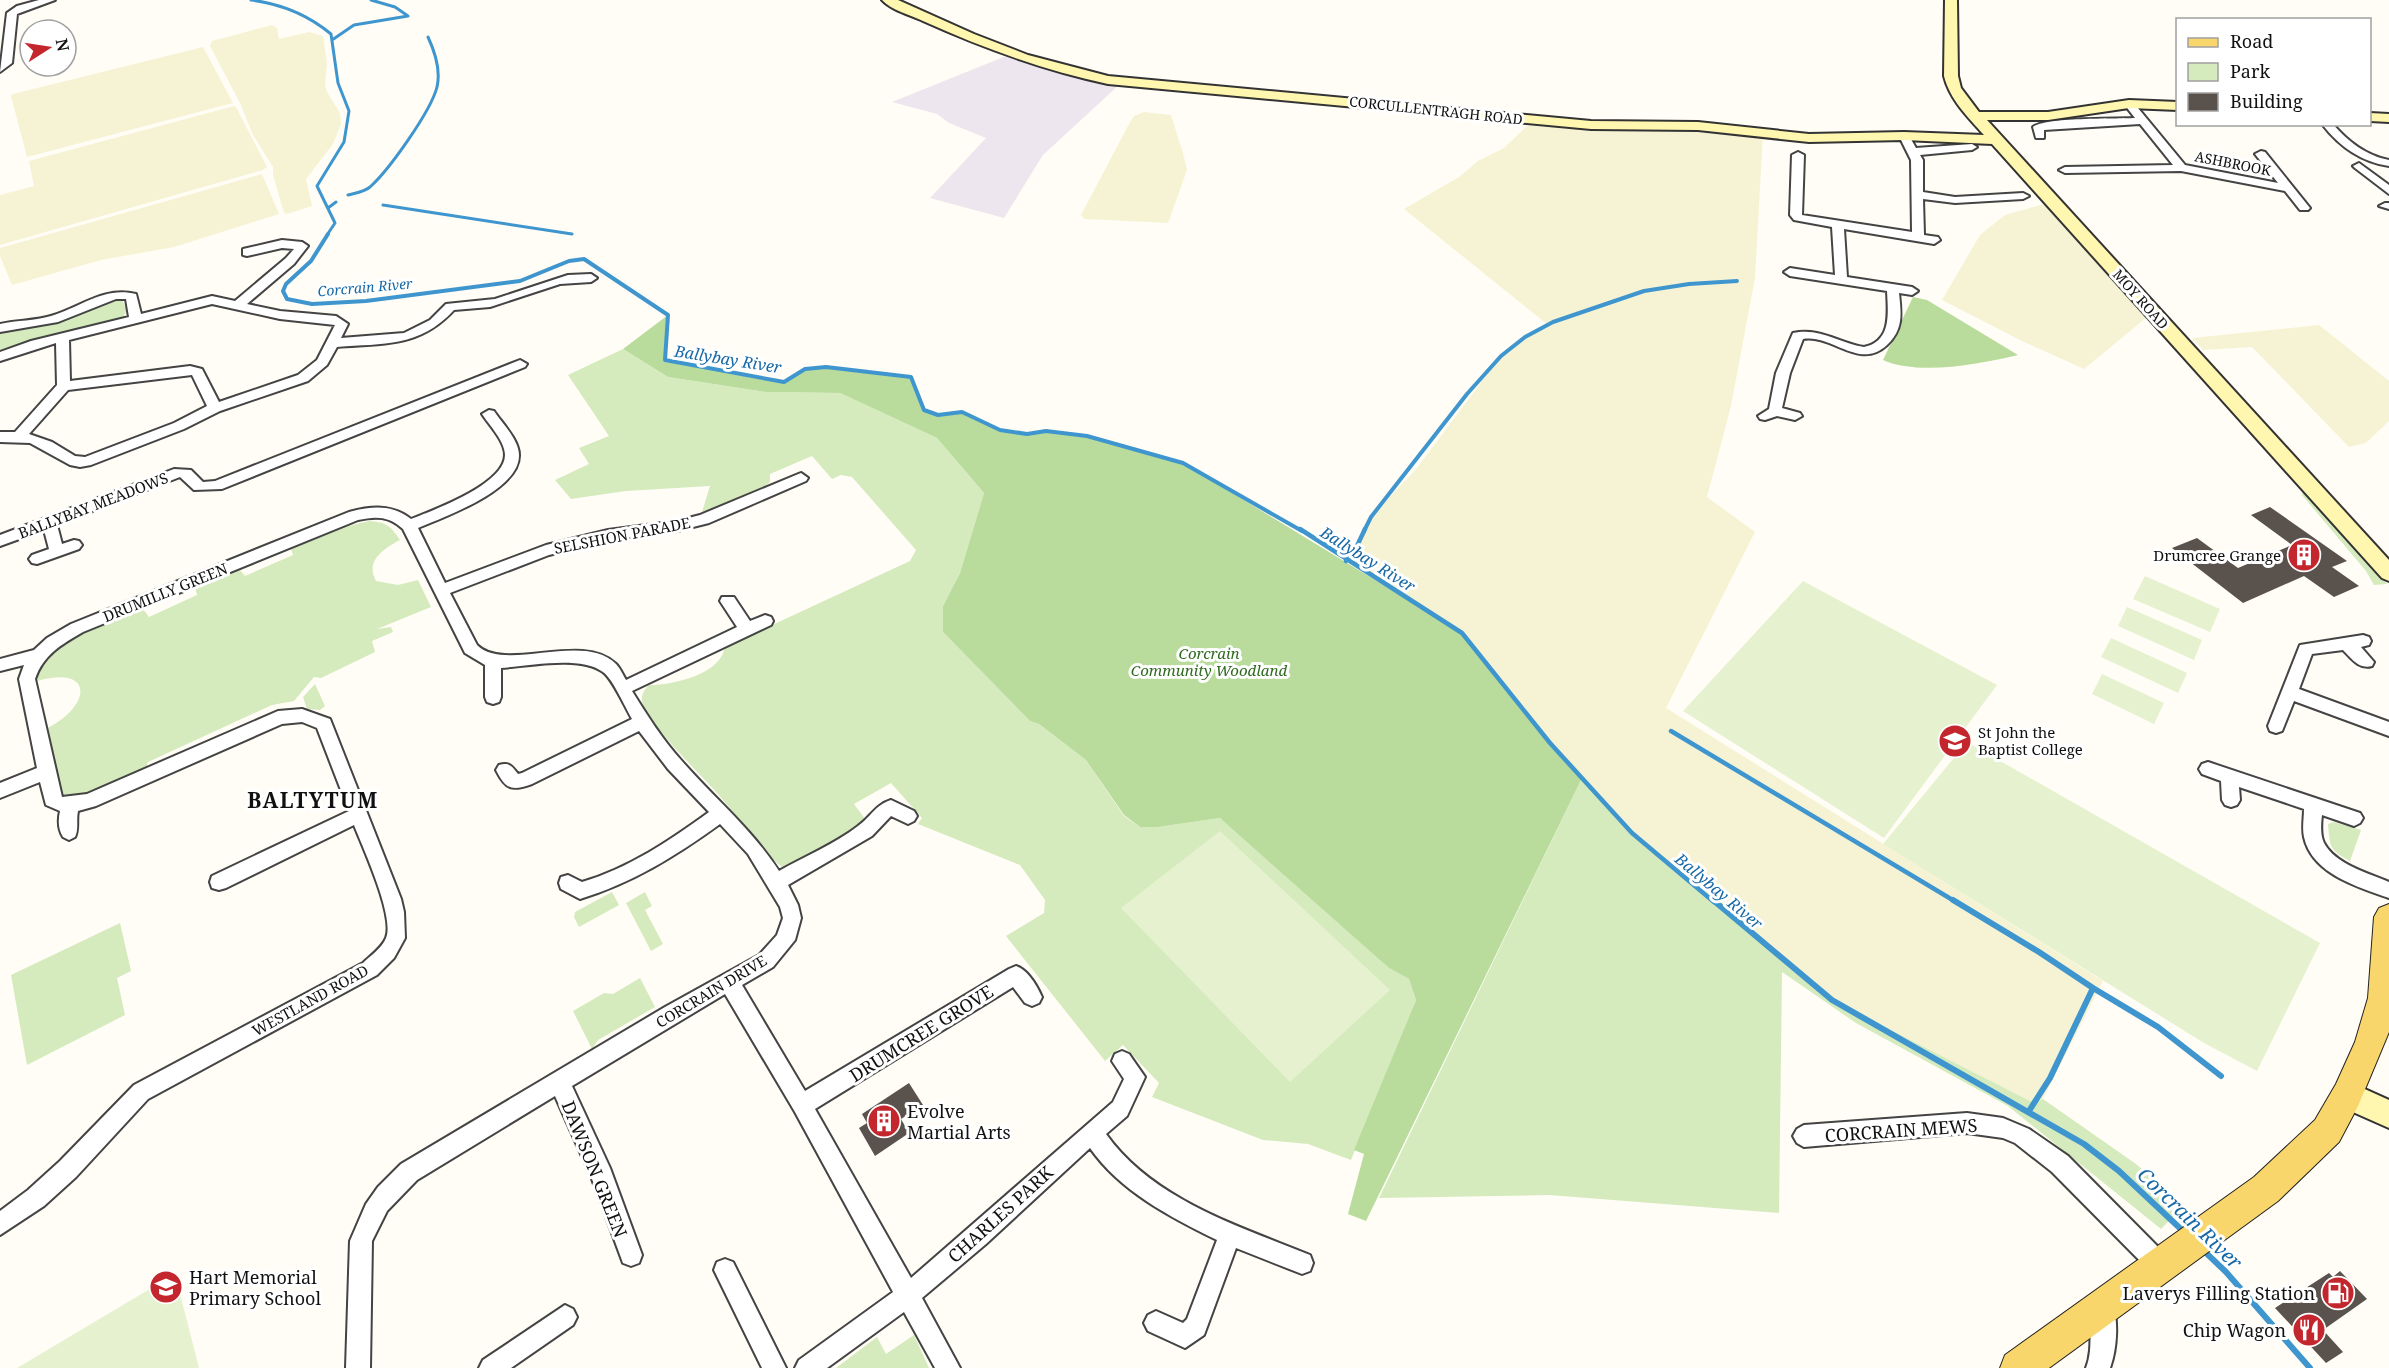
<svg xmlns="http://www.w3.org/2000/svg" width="2389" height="1368" font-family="'Noto Serif',serif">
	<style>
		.industrial { fill: #eee6ef }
		.farmland { fill: #f6f3d4 }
		.green { fill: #d5ebbd }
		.forest { fill: #b9dc9c }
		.pitch { fill: #e6f2cf }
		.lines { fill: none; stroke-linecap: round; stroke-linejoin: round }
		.stream-far3 { stroke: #3f96cf; stroke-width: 3 }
		.stream-far2 { stroke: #3f96cf; stroke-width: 4 }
		.stream-far1 { stroke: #3f96cf; stroke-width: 4.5 }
		.stream { stroke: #3f96cf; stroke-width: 6 }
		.building { fill: #5a524d }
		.street-casing { stroke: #444; stroke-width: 4 }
		.secondary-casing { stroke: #333; stroke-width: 4 }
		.primary-casing { stroke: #222; stroke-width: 2 }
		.street { fill: #fff; fill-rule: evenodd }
		.secondary { fill: #fff6b0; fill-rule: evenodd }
		.primary { fill: #f9d66b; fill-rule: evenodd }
		.labels { text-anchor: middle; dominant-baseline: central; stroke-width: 6; stroke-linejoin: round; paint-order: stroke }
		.far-street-label { font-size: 14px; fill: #111; stroke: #fff }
		.far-water-label { font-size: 14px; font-style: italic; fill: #1768a6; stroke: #fff }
		.street-label { font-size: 15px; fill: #111; stroke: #fff }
		.poi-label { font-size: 15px; fill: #111; stroke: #fff; text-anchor: end }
		.park-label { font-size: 15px; font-style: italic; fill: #2f6b1f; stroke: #fff }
		.water-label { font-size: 16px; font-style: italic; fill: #1768a6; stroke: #fff }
		.near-street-label { font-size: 18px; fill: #111; stroke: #fff }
		.near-poi-label { font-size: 18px; fill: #111; stroke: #fff; text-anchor: start }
		.near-water-label { font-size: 20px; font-style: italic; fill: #1768a6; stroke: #fff }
		.district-label { font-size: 21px; font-weight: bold; letter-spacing: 1.5px; fill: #111; stroke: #fff }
	</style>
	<rect width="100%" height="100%" fill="#fffdf5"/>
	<path class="industrial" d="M1006,56L1081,78L1120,84L1043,155L1004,218L930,198L986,138L949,123L937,114L892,102Z"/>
	<path class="farmland" d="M272,25L277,28L279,39L309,32L323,36L327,64L325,84L327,92L340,113L341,124L333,144L306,179L312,206L287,214L284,213L273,175V167L253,135L240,103L210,46L212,41Z
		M203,47L233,103L27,157L11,96L13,94Z
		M234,106L236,107L267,167L263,170L0,245V195L34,186L29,161Z
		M1144,112L1171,115L1183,153L1187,170L1168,223L1085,219L1081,215L1129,124L1134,116Z
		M1529,124L1597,128L1691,129L1763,135L1755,278L1731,406L1707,497L1755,532L1666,708L2103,981L2043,1099L2034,1103L1832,1000L1632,833L1550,743L1462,633L1346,561L1356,548L1371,517L1417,468L1500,357L1525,337L1548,325L1404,209L1459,177L1478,161L1504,148Z
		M262,174L279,214L174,247L101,260L12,285L0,256V248Z
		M2044,204L2146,318L2084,369L2024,342L1942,300L1980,235L2005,215Z
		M2319,325L2389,381V421L2366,443L2349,447L2252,347L2203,350L2192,338Z"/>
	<path class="green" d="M122,299L127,311L123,317L23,344L0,352V330Z
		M623,349L668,377L766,392L840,393L937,438L984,493L960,573L943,606V632L1030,721L1039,724L1086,760L1124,816L1140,827H1158L1220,818L1350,929L1389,968L1409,979L1416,1000L1351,1160L1308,1144L1263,1140L1152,1097L1159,1083L1123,1045L1105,1061L1006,936L1044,913L1045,900L1020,865L918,824L922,818L891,783L854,804L865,819L864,825L793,866L785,869C759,851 743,824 723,800C706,779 647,724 642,701C641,694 645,689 649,685C673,685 720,675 725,647L910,561L916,550L852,477L841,475L832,479L812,456L770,474V482L762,489L701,515L710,486L626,491L571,499L555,480L589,464L579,448L609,436L568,375Z
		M2303,491L2309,495L2387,584L2374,585L2366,571L2302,495Z
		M369,521C386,522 391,526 400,540C383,549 365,561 376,581L398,585L418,580L431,607L377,629L391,627L393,632L372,641L375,652L321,678L314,677L294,701L272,705L148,762L145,772L84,797L63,799L48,728C92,705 94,665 37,681C42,638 108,623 143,609L149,617L197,595L195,587L240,570L245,576L293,555L291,549L344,527Z
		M315,684L325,706L320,710L307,709L303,697Z
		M1582,778L1632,833L1832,1000L2034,1103L2043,1099L2136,1164L2185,1205L2161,1229L2008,1106L1856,1023L1782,972L1779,1213L1549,1195L1379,1198Z
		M2334,822L2361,830L2350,861C2329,850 2330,847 2328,824Z
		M612,892L619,905L579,927L574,917L575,912Z
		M645,892L652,906L645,910L663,944L651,951L626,903Z
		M120,923L131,971L117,978L125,1015L27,1065L11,975Z
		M640,978L655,1007L598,1040L592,1049L573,1011L604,993L613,994Z
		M914,1335L929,1368H836L877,1337L886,1354Z"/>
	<path class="forest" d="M1913,297L1927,300L2018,355C1980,364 1919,376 1883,360Z
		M668,315L665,361L784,382L805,369L826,367L911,377L923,410L938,415L962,412L1001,430L1027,434L1046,431L1087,436L1183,463L1462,633L1550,743L1582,778L1366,1221L1348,1214L1364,1154L1354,1150L1416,1000L1409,979L1389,968L1220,818L1158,827H1140L1124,815L1086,760L1039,724L1030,721L943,632V606L960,573L984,493L937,438L840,393L766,392L668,377L623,349Z"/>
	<path class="pitch" d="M2145,576L2220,609L2210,632L2133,599Z
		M1803,581L1997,685L1884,838L1683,711Z
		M2127,607L2202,640L2194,660L2118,626Z
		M2111,638L2187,673L2178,693L2101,657Z
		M2102,674L2164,703L2154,724L2092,694Z
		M1967,742L2320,943L2257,1071L2204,1043L1883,844Z
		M1220,831L1390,990L1290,1082L1121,908Z
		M175,1274L199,1368H17Z"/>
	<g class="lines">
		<path class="stream-far3" d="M251,0C282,4 307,14 331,34L338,83L349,111L344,142L317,186L335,223L327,235
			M332,40L354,25L408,16L395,7L371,0
			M348,195C355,193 364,192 370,187C389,170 431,111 437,87C441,70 435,52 428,37
			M383,205L572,234
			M328,208L336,202"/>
		<path class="stream-far2" d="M328,234L311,261L286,284L283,291L287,299L312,304L366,301L520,281L569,261L584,259L668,315L665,360L784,382L805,369L826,367L911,377L924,410L938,415L962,412L1000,430L1027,434L1046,431L1087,436L1183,463L1302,531
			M1364,531L1371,517L1467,394L1501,356L1525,337L1553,322L1644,291L1689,284L1737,281"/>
		<path class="stream-far1" d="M1300,529L1462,633L1550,743L1632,833L1714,902
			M1346,561L1356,548L1365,529
			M1671,731L1956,902"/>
		<path class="stream" d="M1713,900L1832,1000L2084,1144L2119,1171L2184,1232
			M1953,900L2039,952L2093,988L2050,1078L2029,1111
			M2093,988L2158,1027L2221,1076
			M2203,1250L2226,1272L2310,1368"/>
	</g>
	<path class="building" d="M2270,507L2347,561L2332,567L2359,586L2334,597L2304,576L2243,603L2172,548L2197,538L2238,568L2292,545L2251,515Z
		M909,1083L923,1105L901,1119L909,1133L875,1156L859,1128L867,1123L862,1114Z
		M2340,1271L2367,1299L2323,1330L2343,1352L2326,1363L2275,1308L2329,1273L2333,1277Z"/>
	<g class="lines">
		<g class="street-casing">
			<path id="street" d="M39,0H55L17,14L12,63L0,72L7,13L17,6Z
				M2129,101L2133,102L2185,165L2278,183L2255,154L2261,151L2265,152L2310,208L2308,210H2300L2285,191L2181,171L2065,173L2059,170L2065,167L2173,165L2140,124L2044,130V138H2036L2033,127C2045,117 2115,119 2135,118L2124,104Z
				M2322,124H2333C2347,141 2367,156 2389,160V166C2361,162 2339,146 2322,124Z
				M1904,133L1908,134L1916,148L1972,144L1977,147L1972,150L1920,155L1923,160V192L1955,197L2023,193L2029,196L2023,199L1955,203L1923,199L1924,235L1938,237L1940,240L1934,244L1844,229L1847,277L1912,287L1918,291L1912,295L1899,293C1901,313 1904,329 1887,345C1859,371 1833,334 1803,339L1790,373L1782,408L1800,413L1802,416L1795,420L1777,416L1765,420L1760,419L1758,416L1769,409L1776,373L1793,333C1820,327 1839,343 1864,347C1892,341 1888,313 1887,291L1790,276L1784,272L1790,268L1835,275L1832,227L1794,220L1790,215L1792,155L1798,152L1804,155L1802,215L1912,232L1911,160L1899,136Z
				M2359,163L2389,185V194L2355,168L2353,166Z
				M2385,203H2389V209L2379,206Z
				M282,240L302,242L308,246L294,264L247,304L280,311L336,316L348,324L341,338L404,333L430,320L446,304L495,299L568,275L591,274L597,278L591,282L560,284L490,307L454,310C419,348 384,343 337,347L327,365L308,381L220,411L184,429L91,465L80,467L70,465L30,443L0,442V432H15L57,385L56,343L0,361V352L31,341L129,317L126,299H116L58,322L0,332V324C17,320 35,321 51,316C81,307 104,286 136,294L141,314L212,296L235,301L286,258L294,249L282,248L247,256L243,255V249ZM212,304L280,319L335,325L317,360L298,375L219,402L202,369L190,366L70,381L69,340ZM192,375L207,406L174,423L85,457L75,456L52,442L29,434L68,390Z
				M520,360L527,364L525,367L222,489L194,490L180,477L57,525L62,544L74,540L79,541L82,545L79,549L37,564L32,563L29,559L32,555L49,549L44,530L0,546V535L174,469L191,470L203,482L215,481Z
				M489,410L494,411C502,423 519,440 519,455C520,490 444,517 418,528L445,583L546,545L608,530L677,521L700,515L796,475L801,473L808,478L806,481L709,523L677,531L608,540L549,555L450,593L477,645C505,673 583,631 616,664C620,668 623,675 626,680L737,627L720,601L722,597H734L750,621L765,615L771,617L773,621L771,625L632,691C647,715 662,739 681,760C714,798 751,828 779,871C805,856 835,844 858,826C871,817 875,805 891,800L914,811L917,816L914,821L908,824L891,816L872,836L788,885L798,905L801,918L795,940L773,967L742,985L805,1091L1009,969L1016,966C1028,970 1037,986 1042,997L1039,1003L1032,1006L1025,1003L1013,987L815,1109L911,1278L1113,1102L1124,1079L1112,1061L1115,1054L1122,1051L1129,1054L1145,1077L1127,1116L1106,1134C1153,1200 1239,1226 1310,1255L1313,1263L1310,1271L1302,1274L1236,1248L1204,1335L1185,1348L1148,1331L1144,1323L1148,1315L1156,1311L1183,1323L1187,1319L1217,1240C1170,1217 1120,1191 1090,1148L986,1244L922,1298L960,1368H935L904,1312L827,1368H795L799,1360L893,1292L795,1112L725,994L572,1086L610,1168L642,1255L639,1263L631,1266L623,1263L592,1179L555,1096L417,1180L387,1211L372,1241L370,1368H346L350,1241L366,1204L378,1187L401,1164L665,1007L759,955L777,935L783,918L780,907L748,854L720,824C676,856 632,883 580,899L561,889L559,883L561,877L568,875L582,882C629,868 669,841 709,812L668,769L639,731L532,784C512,791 506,790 496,770L499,765C509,762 512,766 518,774L522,773L632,719C625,707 613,679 603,672C581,655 528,666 501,668V697L499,702L493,704L487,702L485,697V665L465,653L403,529C389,516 376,516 358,520L83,632C62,644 43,655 35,679L62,797L87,794L278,711L302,709L330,719L401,899L404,912L405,938L394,958L377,975L148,1099L76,1177L44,1206L0,1235V1211L28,1190L60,1161L134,1085L363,963C370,956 382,948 386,938C395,917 363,848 354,825L226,888L219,890L212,888L210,882L212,876L349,811L317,728L302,722L282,724L96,806L78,811C76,820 79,829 75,837L69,840L63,837C58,829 58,820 60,811L46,805L40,782L0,798V783L37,768L19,679L24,665L0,671V659L34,650L47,638L71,624L349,512C371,506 392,504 411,519C434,510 505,484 505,455C505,441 489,425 482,414Z
				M2363,635L2369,637L2371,641L2369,645L2361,647L2374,662L2372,666C2359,670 2351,658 2343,650L2312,654L2299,689L2389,722V736L2294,701L2282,731L2276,733L2270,731L2268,726L2300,645Z
				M2208,762L2360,813L2363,818L2360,823L2354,826L2322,815C2321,824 2320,835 2324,843C2335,864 2368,873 2389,882V898C2358,887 2312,874 2304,837C2302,828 2304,818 2304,809L2239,787L2240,800L2237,805L2231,807L2225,805L2222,800L2221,781L2202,774L2199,769L2202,764Z
				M1967,1113L2003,1118L2029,1129L2068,1156L2168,1257L2171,1265L2168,1273L2160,1276L2152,1273L2052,1172L2015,1143L2003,1138L1967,1133L1804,1147L1797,1143L1793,1136L1797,1129L1804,1125Z
				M725,1259L733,1262L786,1368H762L714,1270L717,1262Z
				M2103,1296L2111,1299C2119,1318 2117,1349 2110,1368H2086C2095,1346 2086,1321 2095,1299Z
				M565,1305L573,1309L577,1317L573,1325L511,1368H479L483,1360Z"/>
		</g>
		<g class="secondary-casing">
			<path id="secondary" d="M882,0H898L974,34L1028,55L1108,76L1591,121L1698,122L1809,134L1904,132L1984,135C1968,117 1950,100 1944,76L1945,0H1957L1958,76L1961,88L1979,112H2048L2129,100L2178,102V110L2129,108L2048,120H1987L2389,560V581L2382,578L1992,144L1904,140L1809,142L1698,130L1591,129L1108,84C1043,70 983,48 923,21C910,15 891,10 882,0Z
				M2370,113L2389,114V122L2370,121Z
				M2347,1081L2389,1100V1128L2337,1105L2333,1095L2337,1085Z"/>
		</g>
		<g class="primary-casing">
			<path id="primary" d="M2389,904V1032L2358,1106L2339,1142L2278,1201L2049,1368H2000L2005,1355L2254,1177L2315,1120L2336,1084L2355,1042L2368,998L2374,917L2379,908Z"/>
		</g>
		<use href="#street" class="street"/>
		<use href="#secondary" class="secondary"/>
		<use href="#primary" class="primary"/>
	</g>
	<defs>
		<g id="building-disc" transform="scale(1.725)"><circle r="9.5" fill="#c4262e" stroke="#fff"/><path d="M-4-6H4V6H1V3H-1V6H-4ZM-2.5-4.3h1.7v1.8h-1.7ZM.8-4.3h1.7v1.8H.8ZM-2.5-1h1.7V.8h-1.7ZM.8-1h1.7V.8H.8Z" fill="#fff"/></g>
		<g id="school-disc" transform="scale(1.725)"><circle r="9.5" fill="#c4262e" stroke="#fff"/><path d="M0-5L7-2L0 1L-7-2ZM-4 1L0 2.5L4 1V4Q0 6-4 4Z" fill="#fff"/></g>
		<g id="fuel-disc" transform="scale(1.725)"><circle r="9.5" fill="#c4262e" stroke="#fff"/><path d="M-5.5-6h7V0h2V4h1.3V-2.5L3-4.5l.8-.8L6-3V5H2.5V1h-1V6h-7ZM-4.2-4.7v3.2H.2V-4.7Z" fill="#fff"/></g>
		<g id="restaurant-disc" transform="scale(1.725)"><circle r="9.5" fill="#c4262e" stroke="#fff"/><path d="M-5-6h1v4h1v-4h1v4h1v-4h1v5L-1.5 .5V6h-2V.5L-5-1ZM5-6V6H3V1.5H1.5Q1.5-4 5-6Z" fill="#fff"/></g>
	</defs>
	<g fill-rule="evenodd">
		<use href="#building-disc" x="2304" y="555"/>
		<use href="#school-disc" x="1955" y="741"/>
		<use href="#building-disc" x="884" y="1121"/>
		<use href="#school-disc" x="166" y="1287"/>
		<use href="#fuel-disc" x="2338" y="1293"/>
		<use href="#restaurant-disc" x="2309" y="1330"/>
	</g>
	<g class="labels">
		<g class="far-street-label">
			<text transform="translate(1436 110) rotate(6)">CORCULLENTRAGH ROAD</text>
			<text transform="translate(2233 163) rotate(11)">ASHBROOK</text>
			<text transform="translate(2141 299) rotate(48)">MOY ROAD</text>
		</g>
		<g class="far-water-label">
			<text transform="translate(365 287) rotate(-5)">Corcrain River</text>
		</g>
		<g class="street-label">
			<text transform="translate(93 505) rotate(-21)">BALLYBAY MEADOWS</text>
			<text transform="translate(622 535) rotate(-11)">SELSHION PARADE</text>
			<text transform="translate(165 592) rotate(-22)">DRUMILLY GREEN</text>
			<text transform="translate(711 991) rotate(-31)">CORCRAIN DRIVE</text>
			<text transform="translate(310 1000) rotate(-29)">WESTLAND ROAD</text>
		</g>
		<g class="poi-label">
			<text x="2281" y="555">Drumcree Grange</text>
			<text x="1978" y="732" text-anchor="start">St John the<tspan x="1978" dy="17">Baptist College</tspan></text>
		</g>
		<g class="park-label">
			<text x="1209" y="653">Corcrain<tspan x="1209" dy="17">Community Woodland</tspan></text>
		</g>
		<g class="water-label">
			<text transform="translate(728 359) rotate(9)">Ballybay River</text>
			<text transform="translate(1368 559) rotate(32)">Ballybay River</text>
			<text transform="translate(1719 891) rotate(40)">Ballybay River</text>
		</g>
		<g class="near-street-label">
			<text transform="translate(921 1033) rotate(-32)">DRUMCREE GROVE</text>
			<text transform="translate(1901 1130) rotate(-4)">CORCRAIN MEWS</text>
			<text transform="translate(595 1169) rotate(68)">DAWSON GREEN</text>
			<text transform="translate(1000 1214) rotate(-42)">CHARLES PARK</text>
		</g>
		<g class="near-poi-label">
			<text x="907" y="1111">Evolve<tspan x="907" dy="21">Martial Arts</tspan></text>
			<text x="189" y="1277">Hart Memorial<tspan x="189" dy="21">Primary School</tspan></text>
			<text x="2315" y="1293" text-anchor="end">Laverys Filling Station</text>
			<text x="2286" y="1330" text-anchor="end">Chip Wagon</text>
		</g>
		<g class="near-water-label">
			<text transform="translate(2190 1218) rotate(44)">Corcrain River</text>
		</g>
		<g class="district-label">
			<text x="313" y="800">BALTYTUM</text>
		</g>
	</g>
	<rect x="2176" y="18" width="195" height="108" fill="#ffffff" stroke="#a0a0a0" stroke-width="1.5"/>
	<rect x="2188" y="38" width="30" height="9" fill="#f9d66b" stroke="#a0a0a0" stroke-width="1.5"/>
	<text x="2230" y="48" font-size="18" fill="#111111">Road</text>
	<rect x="2188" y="63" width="30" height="18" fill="#d5ebbd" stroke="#a0a0a0" stroke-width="1.5"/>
	<text x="2230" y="78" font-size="18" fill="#111111">Park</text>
	<rect x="2188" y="93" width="30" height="18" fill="#5a524d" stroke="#a0a0a0" stroke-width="1.5"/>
	<text x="2230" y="108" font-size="18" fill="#111111">Building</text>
	<g transform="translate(48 48) rotate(78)"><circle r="28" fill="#ffffff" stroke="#a0a0a0" stroke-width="1.5"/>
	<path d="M0-4.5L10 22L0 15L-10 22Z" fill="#c4262e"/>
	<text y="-9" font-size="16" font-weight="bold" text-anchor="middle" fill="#111111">N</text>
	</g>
</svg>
